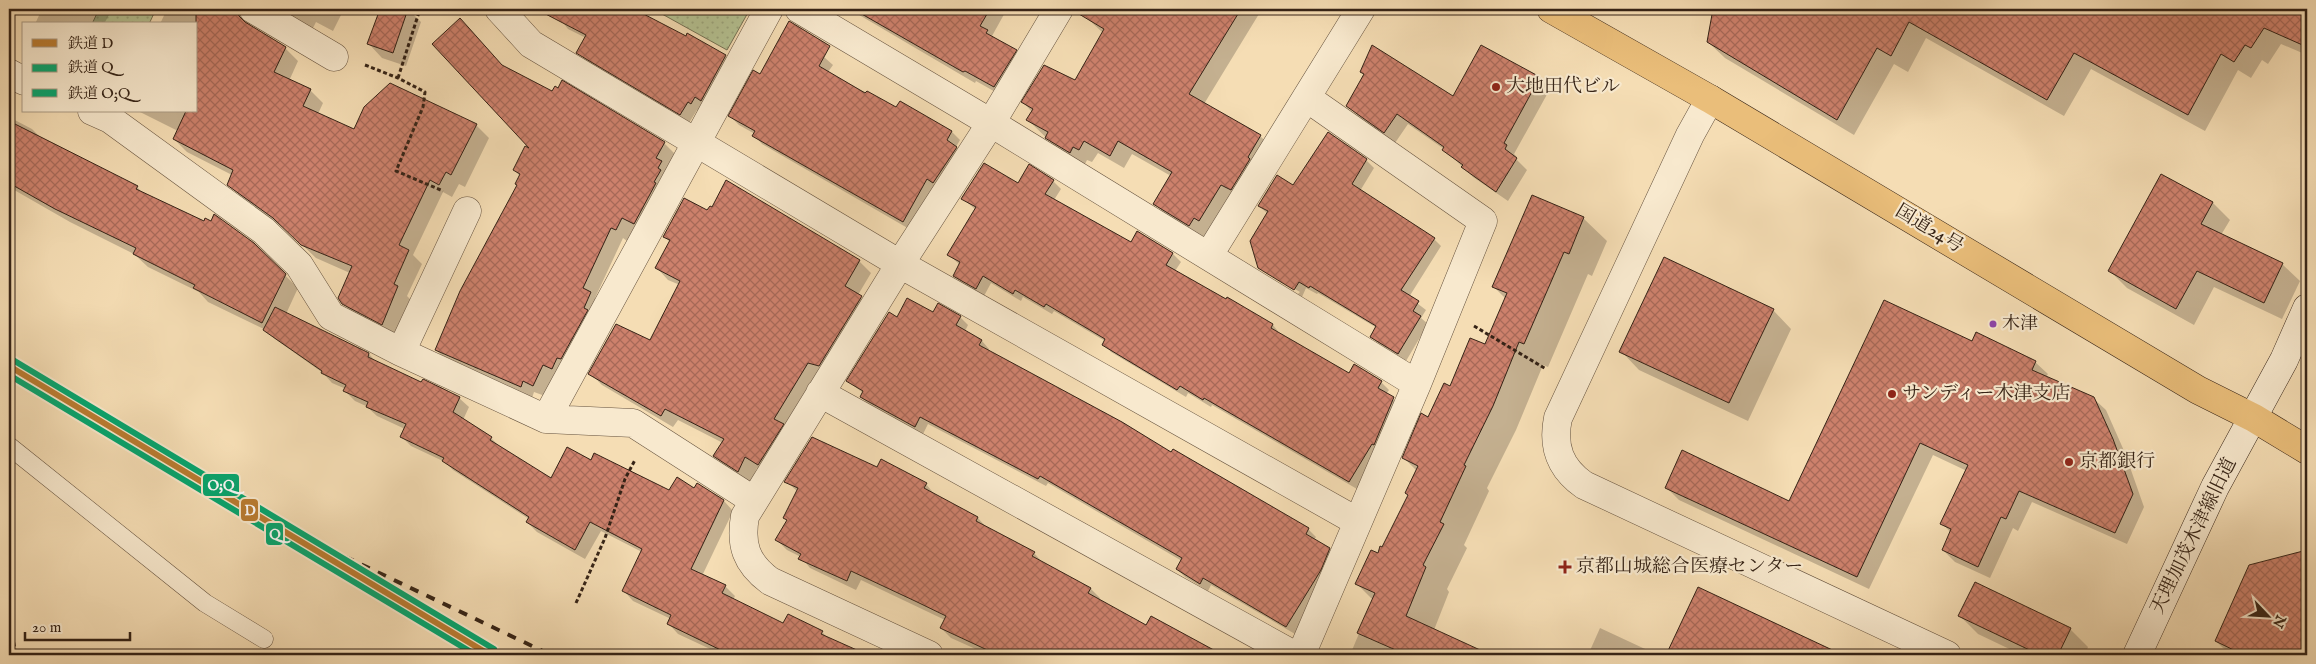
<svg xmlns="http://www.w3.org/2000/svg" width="2316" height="664" font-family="'IM FELL English','Noto Serif JP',serif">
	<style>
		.park { fill: url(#park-dots); stroke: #757254 }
		.shadow { fill: #0003 }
		.building { fill: url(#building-cross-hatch); stroke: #352316 }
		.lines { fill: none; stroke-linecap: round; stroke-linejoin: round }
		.lane-casing { stroke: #65523e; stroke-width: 19 }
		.street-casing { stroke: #65523e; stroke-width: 29 }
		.secondary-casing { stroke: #352316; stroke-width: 29 }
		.highway-casing { stroke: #352316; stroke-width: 29 }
		.path { stroke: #352316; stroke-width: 3; stroke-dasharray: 4 2.5; stroke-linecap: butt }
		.lane { stroke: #f8e9ce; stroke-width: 18 }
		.street { stroke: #f8e9ce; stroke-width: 28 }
		.secondary { stroke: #f8e9ce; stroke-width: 28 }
		.highway { stroke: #eabe7a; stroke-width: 28 }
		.rail { stroke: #352316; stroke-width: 4; stroke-dasharray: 9 9; stroke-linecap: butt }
		.rail-1-casing { stroke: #f8e9ce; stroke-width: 10 }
		.rail-2-casing { stroke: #f8e9ce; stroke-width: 10 }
		.rail-3-casing { stroke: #f8e9ce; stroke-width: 10 }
		.rail-1 { stroke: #ba7c31; stroke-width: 6 }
		.rail-2 { stroke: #05a66e; stroke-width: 6 }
		.rail-3 { stroke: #05a66e; stroke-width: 6 }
		.poi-dot { fill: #8f2418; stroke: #f8e9ce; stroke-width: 2 }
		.bus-dot { fill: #8e44ad; stroke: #f8e9ce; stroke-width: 2 }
		.labels { text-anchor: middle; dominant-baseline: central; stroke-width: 4.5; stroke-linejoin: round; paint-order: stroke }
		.bus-label { font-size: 18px; fill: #352316; stroke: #f8e9ce; text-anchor: start }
		.poi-label { font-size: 19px; fill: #352316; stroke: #f8e9ce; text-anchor: start }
		.street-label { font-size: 19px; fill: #352316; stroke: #f8e9ce }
		.line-badge { stroke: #f8e9ce; stroke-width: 2 }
		.badge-label { font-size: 14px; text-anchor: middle; font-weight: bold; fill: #fff }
	</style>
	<defs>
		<pattern id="park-dots" width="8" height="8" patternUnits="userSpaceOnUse" patternTransform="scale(1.25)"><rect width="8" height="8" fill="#b5c292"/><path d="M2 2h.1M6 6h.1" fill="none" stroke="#9ca67d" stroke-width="1.8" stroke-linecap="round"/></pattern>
		<pattern id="building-cross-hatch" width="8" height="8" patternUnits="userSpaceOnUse" patternTransform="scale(1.25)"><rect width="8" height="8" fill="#cd816c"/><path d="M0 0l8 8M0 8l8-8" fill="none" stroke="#a76958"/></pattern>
	</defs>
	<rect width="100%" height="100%" fill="#f5ddb4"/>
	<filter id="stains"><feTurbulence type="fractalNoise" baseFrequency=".004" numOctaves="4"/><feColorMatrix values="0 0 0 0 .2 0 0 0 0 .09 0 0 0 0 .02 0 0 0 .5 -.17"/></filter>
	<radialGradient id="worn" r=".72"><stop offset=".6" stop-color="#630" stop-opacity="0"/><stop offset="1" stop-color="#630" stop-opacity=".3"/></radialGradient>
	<path class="park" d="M99,9H156L149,24H92Z
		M653,9H750L727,50Z"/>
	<path class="shadow" d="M42,9H105L110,13L104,24H35Z
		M167,9H196L223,21L229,9H258L250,23L251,27L285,48L298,61L289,81L310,90L323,103L318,114L355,130L476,125L489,138L465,187L459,184L452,197L443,192L413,255L422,264L407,296L411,300L395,337L356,317L343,303L350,273L316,258L288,231L241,197L228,184L232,175L187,152L174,139L178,131L138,111H196V24H160Z
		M276,9H344L333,31L316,22L312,30Z
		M381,9H408L421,22L406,66L382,58L369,44Z
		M540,9H636L641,14L725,56L734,65L700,112L697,110L689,123L587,61L578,53L586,38L568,29L560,19Z
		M849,9H1007L992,36L1016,51L1027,62L1006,98L976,81L975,83Z
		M1090,9H1136L1154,20L1161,9H1262L1204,104L1260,136L1274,149L1203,239L1168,217L1155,204L1171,176L1132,154L1124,168L1098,153L1092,162L1087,160L1084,166L1060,151L1028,120L1032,112L1023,102L1076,81L1103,33L1086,17Z
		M1715,9H2307V55L2281,44L2268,64L2262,60L2251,78L2238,70L2205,131L2091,69L2064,116L1926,38L1908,72L1894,64L1854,135L1725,58L1708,42Z
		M1482,46L1540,78L1550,89L1514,154L1517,157L1516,159L1527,170L1508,201L1473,177L1444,149L1408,124L1395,143L1357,115L1347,104L1365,75L1361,71L1453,97Z
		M824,57L833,65L828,72L896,109L952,132L960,140L956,147L965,156L911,230L762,144L754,135L755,134L739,125L730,116L760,75Z
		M503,67L552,93L664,143L675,154L627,241L623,238L595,298L601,304L545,396L534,392L532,398L448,362L436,350L518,185L520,176L514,170L534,152Z
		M9,117L32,129L42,139L137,187L144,194L253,244L298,288L286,314L369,354L377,363L422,384L459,398L469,407L463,420L491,438L502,449L551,480L591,462L670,492L695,489L698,485L724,501L733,511L702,576L725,586L735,596L733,600L784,625L822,632L828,638L865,655H723L678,634L669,624L671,619L633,601L624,591L642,552L601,531L585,559L537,532L527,522L529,519L453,470L445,462L411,446L401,436L405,429L377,416L366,406L355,401L345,391L346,389L332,383L323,373L275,339L266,330L208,302L199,292L148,267L134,254L70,222L9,187Z
		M1366,160L1374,168L1360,191L1434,239L1441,246L1409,297L1426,310L1421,318L1428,324L1406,361L1379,344L1371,337L1377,328L1318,293L1317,294L1306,288L1302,297L1266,275L1298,294L1300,292L1259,268L1268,214L1259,206L1293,186Z
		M2162,175L2213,203L2230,220L2221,235L2282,264L2300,281L2282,319L2214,287L2194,325L2127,288L2110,271Z
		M1053,181L1061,189L1054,200L1131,243L1138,233L1173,254L1181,262L1175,271L1226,301L1228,298L1273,325L1280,334L1349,374L1381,382L1389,390L1386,394L1401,406L1380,451L1357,489L1212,405L1211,407L1188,393L1186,397L1111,352L1103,344L1105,341L1054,311L1052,314L1023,297L1021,301L991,283L984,296L962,283L954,276L960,265L949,255L976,210L962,198L1018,185Z
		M708,212L859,261L871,273L858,295L873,309L770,476L757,468L750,483L727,468L715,456L723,443L678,420L673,427L602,385L590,373L650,341L680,285L668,280L657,268L670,242L664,237Z
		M1583,218L1607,241L1592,276L1588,274L1548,367L1543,365L1516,430L1487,488L1489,491L1464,545L1467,548L1447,589L1449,592L1434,630L1488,655H1350L1373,600L1357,584L1383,549L1409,495L1417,471L1404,458L1451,387L1486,346L1506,299L1494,287Z
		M1773,310L1791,329L1748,421L1639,370L1621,351Z
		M934,314L960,317L968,325L965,331L982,341L989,349L988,351L1308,529L1316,537L1314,540L1329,549L1337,557L1328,578L1295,634L1211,585L1208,591L1185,577L1177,569L1182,561L1048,483L1046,486L928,424L923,434L869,405L861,397L863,393L848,381L897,319Z
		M1972,343L2035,362L2048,374L2046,377L2093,398L2106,410L2125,453L2144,507L2127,544L2032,502L2018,531L2013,528L1990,578L1955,562L1943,550L1951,533L1942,523L1967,471L1933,455L1869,589L1679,500L1667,488L1790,502Z
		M877,469L926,484L935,495L978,518L987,528L1034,553L1043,563L1091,589L1100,598L1099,600L1146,626L1220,655H989L951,638L941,628L945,620L861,580L856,590L810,568L801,557L787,550L777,540L788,521L784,518L798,492L786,481Z
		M2307,551V655H2238L2223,648L2216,641L2249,566Z
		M1699,589L1840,655H1668Z
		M1960,616L2070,629L2088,647L2085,655H2022L1978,634Z
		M1600,628L1658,655H1588Z"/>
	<path class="building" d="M196,9H237L239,16L245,22L286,47L274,72L311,89L303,106L354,129L364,107L390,83L477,124L451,175L446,172L439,185L430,180L399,245L409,250L394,284L398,286L382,325L342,304L338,298L352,266L301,245L273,218L227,185L233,170L173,139L186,111H196Z
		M380,9H408L393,53L367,44Z
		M536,9H634L686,36L687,33L726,55L701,101L695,97L691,104L688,102L680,115L576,53L586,35Z
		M853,9H990L980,26L988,30L986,33L1017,50L994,87L965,71L963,72Z
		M1075,9H1241L1189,94L1261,135L1248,157L1250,159L1231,190L1221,185L1199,221L1194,218L1189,226L1153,204L1172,172L1118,141L1110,156L1084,141L1079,150L1073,147L1070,153L1045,138L1048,132L1026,120L1033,109L1021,102L1044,65L1075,80L1104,29L1074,11Z
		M1713,9H2307V47L2264,28L2251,48L2245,45L2234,62L2221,54L2188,115L2074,53L2047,100L1909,22L1891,56L1877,48L1837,120L1707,42Z
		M460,18L502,65L552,91L555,86L558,88L562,80L665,142L656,158L662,161L658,168L661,170L654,182L656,183L634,224L622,218L616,230L611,228L583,288L591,292L584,308L588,310L561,359L557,358L552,369L543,365L533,386L523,381L521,387L435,350L460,291L517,185L515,184L520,174L513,170L525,146L529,148L432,44Z
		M789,21L830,46L819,66L865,93L867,91L896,107L900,101L952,131L947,140L957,147L933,183L927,179L903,222L752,136L755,131L728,116L753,70L760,74Z
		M1372,45L1453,96L1481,45L1540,77L1504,143L1507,145L1505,149L1517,158L1496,192L1461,167L1463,165L1442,150L1444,147L1397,114L1384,133L1346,106L1364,74L1360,72Z
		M9,121L138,186L136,189L204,221L205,218L211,221L214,214L254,243L286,274L262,323L193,288L195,285L133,254L136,248L55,209L9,183Z
		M1328,132L1367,159L1352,184L1435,238L1401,290L1419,301L1413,311L1421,316L1398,354L1370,337L1376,326L1310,286L1309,288L1299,282L1294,290L1258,268L1250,241L1268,211L1258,206L1277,175L1293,185Z
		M984,163L1018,183L1029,164L1054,180L1045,194L1131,242L1137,231L1173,253L1166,265L1226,299L1227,297L1273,324L1271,328L1349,373L1354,364L1382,381L1378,388L1394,397L1374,445L1372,444L1349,482L1204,398L1203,400L1180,386L1177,390L1102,345L1105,339L1046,304L1044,307L1015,290L1013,294L983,276L976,289L953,276L960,262L947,255L976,207L961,199Z
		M2161,174L2213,202L2201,224L2283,263L2264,303L2197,271L2176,309L2108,271Z
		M726,180L860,260L845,286L862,296L819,366L808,363L774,419L784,424L758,465L745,457L738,472L713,456L724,439L665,409L661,416L588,374L616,324L650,340L680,281L655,268L670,240L663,237L684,198L707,210L710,206L712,207Z
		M1532,195L1584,217L1569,254L1564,252L1524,344L1519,342L1493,406L1464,465L1466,466L1440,522L1444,524L1423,565L1426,567L1406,616L1491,655H1407L1357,633L1375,593L1355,584L1371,550L1378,553L1380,546L1382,547L1408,495L1405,493L1418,466L1402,458L1421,413L1428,417L1444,383L1450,386L1470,338L1485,344L1507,293L1492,287Z
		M1664,257L1774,309L1729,403L1619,352Z
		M907,298L933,312L938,303L961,316L956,325L982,340L979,345L1122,422L1171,452L1173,449L1309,528L1306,534L1330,548L1321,570L1286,627L1203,578L1200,584L1176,569L1182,558L1040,476L1038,479L920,417L915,427L860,397L863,391L846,381L889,312L897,317Z
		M1884,300L1972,341L1976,332L2036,361L2032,370L2094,397L2113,439L2133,494L2115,533L2019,491L2006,519L2001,517L1978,567L1942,550L1951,529L1940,524L1968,465L1920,443L1857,577L1665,488L1682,450L1789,501Z
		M275,307L369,353L368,357L421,382L423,379L460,397L453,412L492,437L490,440L551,478L567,447L591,460L594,453L669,490L677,477L694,488L697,483L724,500L691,569L726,585L722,593L783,623L788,614L823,631L821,634L868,655H731L667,624L671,615L622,591L642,549L590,522L575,550L526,522L529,517L442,461L444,458L400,437L406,424L366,407L368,402L343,391L346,385L321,373L322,371L263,330Z
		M812,437L877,467L881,459L927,483L924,488L978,517L976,521L1035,552L1032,556L1091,588L1088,593L1146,625L1151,616L1223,655H998L940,628L946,616L915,601L851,571L847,581L798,559L801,554L775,540L787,520L783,518L798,488L784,482Z
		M2307,550V655H2244L2215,641L2249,565Z
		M1975,582L2071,628L2058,655H2040L1958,616Z
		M1698,587L1843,655H1666Z"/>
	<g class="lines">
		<g class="lane-casing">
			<path id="lane" d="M9,446L205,603L264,639"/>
		</g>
		<g class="street-casing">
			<path id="street" d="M253,9L334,57
				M499,9L531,44L900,264L1358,522
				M799,9L991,123L1417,384
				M9,73L24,81
				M1710,99L1690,135L1558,418C1552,447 1560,468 1584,485L1947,655
				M92,111L110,119L264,231L299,265L331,316L401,352L546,419
				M1209,255L1361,9
				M401,352L467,211
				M820,393L1294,655
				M753,500L633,423L546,419L769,9
				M929,655L770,581C746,563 740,545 745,516L900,264L991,123L1059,9
				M1301,655L1417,384L1483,221L1307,98"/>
		</g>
		<g class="secondary-casing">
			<path id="secondary" d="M2137,655L2215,487L2284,360L2307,308"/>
		</g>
		<g class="highway-casing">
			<path id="highway" d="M1551,9L1710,99L2198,390L2254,418L2307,450"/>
		</g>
		<path class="path" d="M365,65L398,78L425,92L423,107L396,171L443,191
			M398,78L420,9
			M1474,326L1546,369
			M576,603L605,538L625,479L635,460
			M9,617L16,655"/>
		<use href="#lane" class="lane"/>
		<use href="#street" class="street"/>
		<use href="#secondary" class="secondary"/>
		<use href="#highway" class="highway"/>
		<path class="rail" d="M264,518L551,655"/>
		<g class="rail-1-casing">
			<path id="rail-1" d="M9,366L490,655"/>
		</g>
		<g class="rail-2-casing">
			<path id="rail-2" d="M9,375L476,655"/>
		</g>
		<g class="rail-3-casing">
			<path id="rail-3" d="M13,360L494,649"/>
		</g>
		<use href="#rail-1" class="rail-1"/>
		<use href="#rail-2" class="rail-2"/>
		<use href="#rail-3" class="rail-3"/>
	</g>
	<g class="poi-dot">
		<circle cx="1496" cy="87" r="5"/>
		<circle cx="1892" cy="394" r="5"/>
		<circle cx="2069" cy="462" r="5"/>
		<path d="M1562.5 559.5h5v5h5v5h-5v5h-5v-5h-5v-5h5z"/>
	</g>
	<circle class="bus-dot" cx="1993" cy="324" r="4.5"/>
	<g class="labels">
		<g class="bus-label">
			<text x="2002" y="324">木津</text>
		</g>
		<g class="poi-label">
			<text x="1506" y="87">大地田代ビル</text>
			<text x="1902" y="394">サンディー木津支店</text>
			<text x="2079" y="462">京都銀行</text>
			<text x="1576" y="567">京都山城総合医療センター</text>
		</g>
		<g class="street-label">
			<text transform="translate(1929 229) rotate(31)">国道24号</text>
			<text transform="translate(2194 536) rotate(-64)">天理加茂木津線旧道</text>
		</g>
	</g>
	<g class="line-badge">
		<rect x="202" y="473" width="38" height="24" rx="5" fill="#05a66e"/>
		<rect x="240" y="498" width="19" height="24" rx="5" fill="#ba7c31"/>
		<rect x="265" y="522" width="19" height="24" rx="5" fill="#05a66e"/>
	</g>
	<g class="badge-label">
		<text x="221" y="490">O;Q</text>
		<text x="250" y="515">D</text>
		<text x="275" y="539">Q</text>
	</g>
	<rect width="2316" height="664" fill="none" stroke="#f5ddb4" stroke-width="30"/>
	<rect x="10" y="10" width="2296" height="644" fill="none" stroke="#352316" stroke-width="2.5"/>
	<rect x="15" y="15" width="2286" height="634" fill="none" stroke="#352316"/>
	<rect x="22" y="22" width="175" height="90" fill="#f8e9ce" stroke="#aa9a84"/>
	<rect x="32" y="39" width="25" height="8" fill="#ba7c31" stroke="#aa9a84"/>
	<text x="68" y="48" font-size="15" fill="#352316">鉄道 D</text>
	<rect x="32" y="64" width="25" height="8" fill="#05a66e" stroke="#aa9a84"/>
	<text x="68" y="72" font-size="15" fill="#352316">鉄道 Q</text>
	<rect x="32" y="89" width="25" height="8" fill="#05a66e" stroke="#aa9a84"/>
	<text x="68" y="98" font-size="15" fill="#352316">鉄道 O;Q</text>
	<g transform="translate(2268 616) rotate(115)" stroke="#f8e9ce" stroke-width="4" paint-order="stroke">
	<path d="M0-4L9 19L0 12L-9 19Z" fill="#352316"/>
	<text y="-8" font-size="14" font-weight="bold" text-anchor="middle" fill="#352316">N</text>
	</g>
	<path d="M25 632v8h105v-8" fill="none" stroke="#352316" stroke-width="2.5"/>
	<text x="32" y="632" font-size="15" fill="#352316" stroke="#f8e9ce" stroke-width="4" paint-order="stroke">20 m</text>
	<rect width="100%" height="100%" filter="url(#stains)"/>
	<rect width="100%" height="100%" fill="url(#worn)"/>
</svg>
